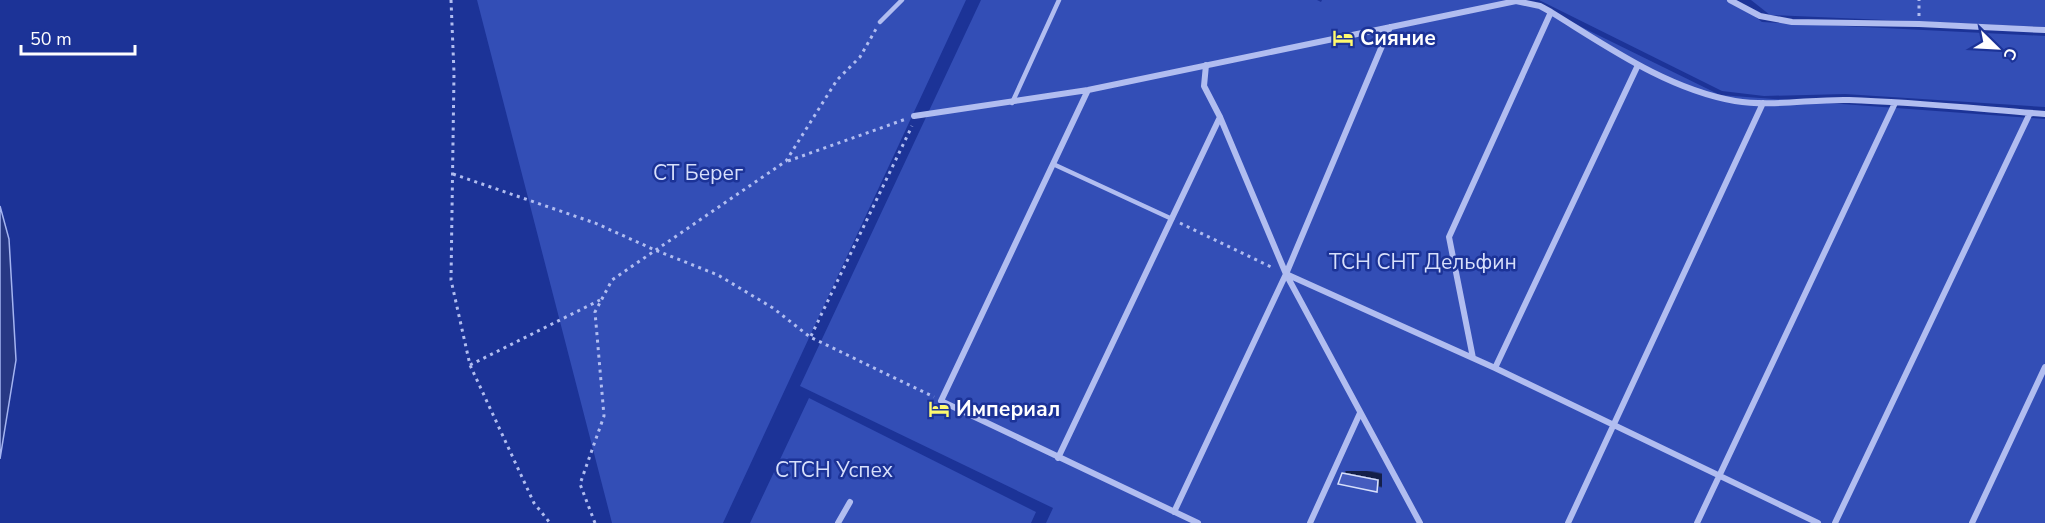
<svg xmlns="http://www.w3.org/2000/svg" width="2045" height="523" font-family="'Nunito Sans',sans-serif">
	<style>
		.green { fill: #334eb6 }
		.water { fill: #273884; stroke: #a4b4f1; stroke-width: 1.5 }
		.building { fill: #455cbe; stroke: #d7dffb; stroke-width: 1.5; filter: url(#shadow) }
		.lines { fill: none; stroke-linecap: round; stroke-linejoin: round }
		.path { stroke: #b1bdf0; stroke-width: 3; stroke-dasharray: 3 4.5; stroke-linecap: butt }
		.service { stroke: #b1bdf0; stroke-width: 4.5 }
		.minor { stroke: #b1bdf0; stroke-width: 6 }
		.labels { text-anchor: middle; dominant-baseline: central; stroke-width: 5; stroke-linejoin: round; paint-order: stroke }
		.poi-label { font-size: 21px; font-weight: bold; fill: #fff; stroke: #1c3397; text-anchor: start }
		.park-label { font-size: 21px; fill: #d7dffb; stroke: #1c3397 }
	</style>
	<defs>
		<filter id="shadow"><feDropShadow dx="5.5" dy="-5.5" stdDeviation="0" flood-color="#0009"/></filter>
	</defs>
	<rect width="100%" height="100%" fill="#1c3397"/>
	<path class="green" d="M477,0H966L723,523H612Z
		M981,0H1317L1321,2L1322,0H1514L1551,12L1720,95L2045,119V523H1046L1053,508L800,386Z
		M1539,0H1734L1762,22L2045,36V107L1845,94L1764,96L1722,91Z
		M1751,0H2045V27L1770,15Z
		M809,398L1036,512L1031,523H750Z"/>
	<path class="water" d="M0,206L9,239L16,360L0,459Z"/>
	<path class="building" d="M1342,473L1378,480L1377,492L1338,484Z"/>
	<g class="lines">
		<path class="path" d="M451,0L454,73L451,280L470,365L534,503L550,523
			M1919,16V0
			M788,161L906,119
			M453,174L595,223L655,250L718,275L773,308L810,337L934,397
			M1180,223L1271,267
			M811,336L912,126
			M470,365L600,300
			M595,523L580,484L604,416L595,312L612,280L786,161L837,80L860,57L876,29"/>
		<path class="service" d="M880,22L902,0
			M1012,103L1059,0
			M1053,164L1172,219"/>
		<path class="minor" d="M1730,0L1760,16L1792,22L1919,24L2045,30
			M1206,65L1204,86L1220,117L1286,274L1420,523
			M1088,90L941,401L1198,523
			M914,116L1088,90L1516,1L1540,6L1551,12C1608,47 1667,89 1735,101C1773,107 1811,99 1849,100C1914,102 1980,109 2045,114
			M1286,274L1495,368L1818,523
			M1473,358L1449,237L1551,12
			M1495,368L1638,65
			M1058,458L1220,117
			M1174,512L1286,274L1390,27
			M838,523L850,502
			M1310,523L1360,413
			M1568,523L1763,103
			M1697,523L1895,103
			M1835,523L2030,113
			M1972,523L2045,367"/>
	</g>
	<defs>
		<g id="hotel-bare" transform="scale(1.62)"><path d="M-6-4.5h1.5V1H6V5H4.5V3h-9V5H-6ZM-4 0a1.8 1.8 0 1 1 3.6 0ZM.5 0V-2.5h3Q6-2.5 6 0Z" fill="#fffa6f" stroke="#1c3397" stroke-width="2.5" paint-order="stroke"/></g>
	</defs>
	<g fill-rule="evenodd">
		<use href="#hotel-bare" x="1343" y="38"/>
		<use href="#hotel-bare" x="939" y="409"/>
	</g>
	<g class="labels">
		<g class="poi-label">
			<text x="1360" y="38">Сияние</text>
			<text x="956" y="409">Империал</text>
		</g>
		<g class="park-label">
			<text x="698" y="173">СТ Берег</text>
			<text x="1423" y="262">ТСН СНТ Дельфин</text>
			<text x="834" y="470">СТСН Успех</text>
		</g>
	</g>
	<g transform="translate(1997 48) rotate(114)" stroke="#1c3397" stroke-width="4.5" paint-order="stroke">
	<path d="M0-4.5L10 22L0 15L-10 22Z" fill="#ffffff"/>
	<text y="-9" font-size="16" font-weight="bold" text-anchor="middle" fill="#ffffff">С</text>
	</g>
	<path d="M21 45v9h114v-9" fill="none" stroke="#ffffff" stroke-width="3"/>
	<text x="30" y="45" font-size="18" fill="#ffffff" stroke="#1c3397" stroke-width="4.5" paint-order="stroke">50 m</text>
</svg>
